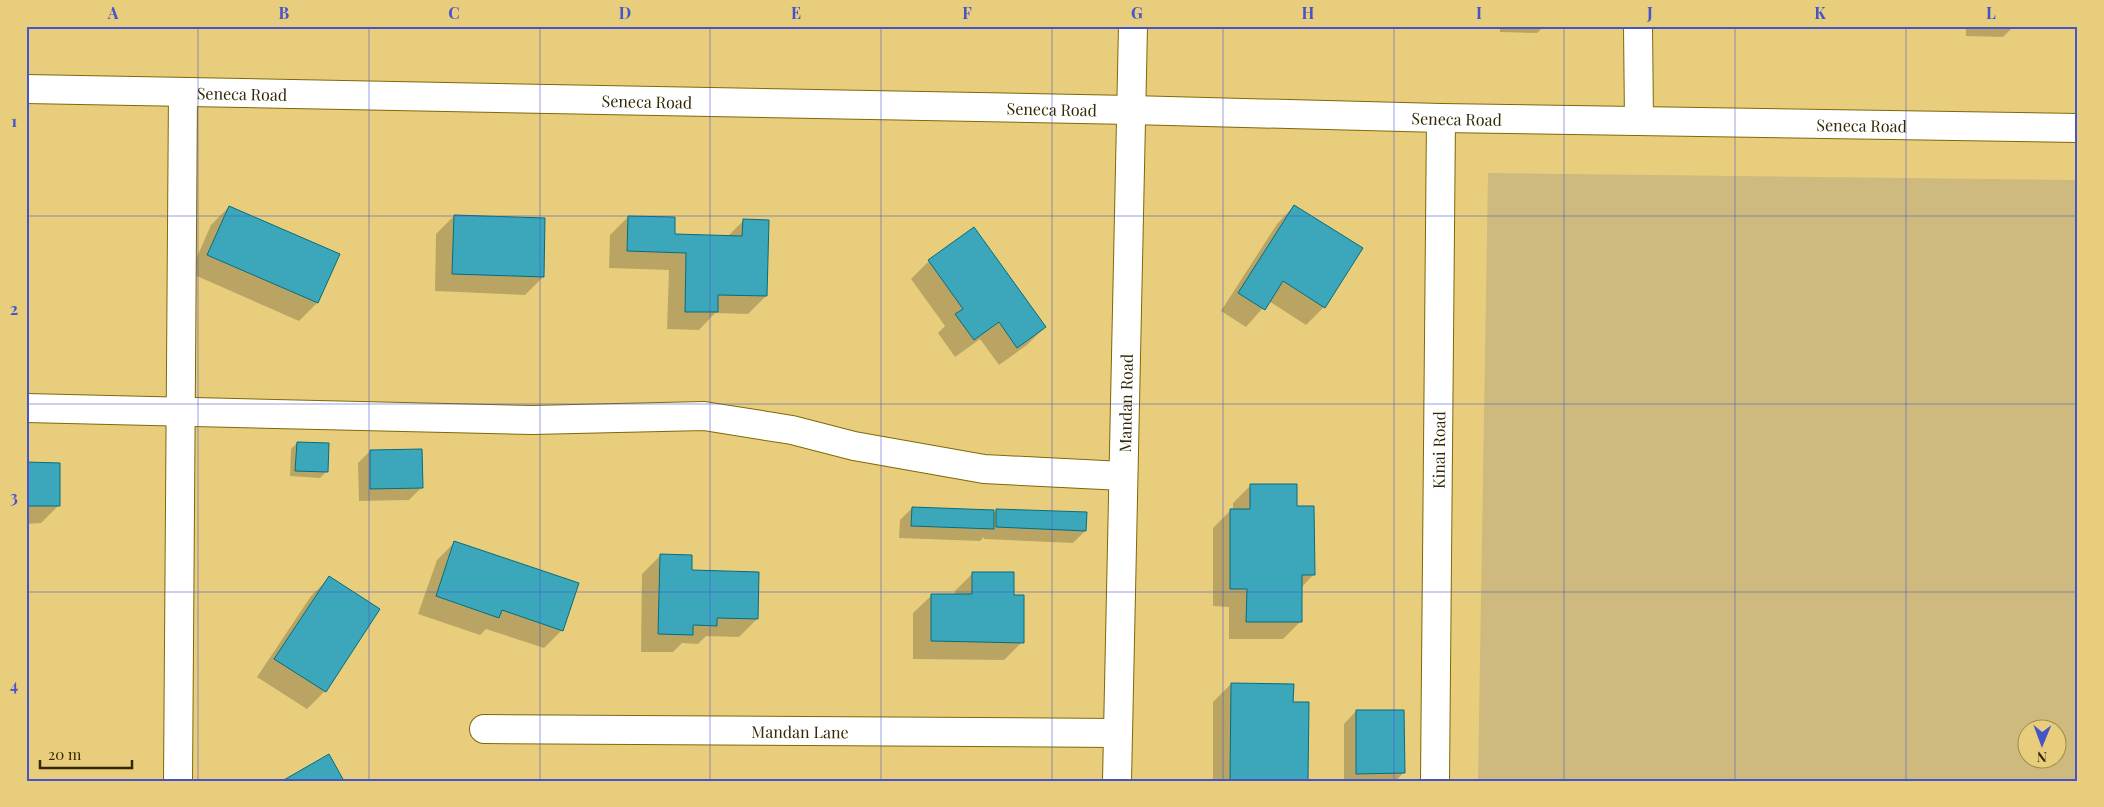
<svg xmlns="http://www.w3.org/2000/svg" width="2104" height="807" font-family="'Playfair Display',serif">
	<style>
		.green { fill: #ceba7e; fill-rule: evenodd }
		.shadow { fill: #0003 }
		.building { fill: #3ca7ba; stroke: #076d7d }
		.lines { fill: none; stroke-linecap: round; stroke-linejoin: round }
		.minor-casing { stroke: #806808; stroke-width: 30 }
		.minor { stroke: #fff; stroke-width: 28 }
		.grid { fill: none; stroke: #4555c9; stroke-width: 1; stroke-opacity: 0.55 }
		.labels { text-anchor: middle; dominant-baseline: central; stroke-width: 4; stroke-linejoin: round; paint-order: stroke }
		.street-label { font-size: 16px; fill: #322804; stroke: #e8ce7c }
		.neatline { fill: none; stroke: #4555c9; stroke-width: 2 }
		.grid-label { font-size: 16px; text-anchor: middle; font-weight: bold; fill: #4555c9 }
	</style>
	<rect width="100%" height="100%" fill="#e8ce7c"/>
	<path class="green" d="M1488,173L2078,180V781H1478ZM2026,730H2056V760H2026Z"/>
	<path class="shadow" d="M1500,26H1544L1537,33L1500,32Z
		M1762,26H1832L1829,29Z
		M1966,26H2014L2003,37L1966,36Z
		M1294,206L1324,307L1306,325L1269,301L1246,327L1221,311L1277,224Z
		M229,207L317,303L299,321L190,273L211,225Z
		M454,216L543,277L525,295L435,291L436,234Z
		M628,217L673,236L727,237L744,220L766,296L748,314L715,313L699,330L667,329L669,270L609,268L610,235Z
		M929,261L1045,327L1027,345L999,365L980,339L955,357L938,333L945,326L911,279Z
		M297,443L326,472L320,478L290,476L291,449Z
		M370,451L421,488L409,500L359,501L358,463Z
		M26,464L59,505L41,523L26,524Z
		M1251,485L1296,507L1314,574L1301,588V621L1283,639H1229V607L1213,606V528L1231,510H1233V503Z
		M912,508L993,514L997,510L1085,531L1073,543L984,539V537L980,541L899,538L900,520Z
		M455,542L562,630L544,648L486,629L480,635L418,614L437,560Z
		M660,556L691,571L757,619L739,637L706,636L698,644L682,643L673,652H641L642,574Z
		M973,573L1012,596L1022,642L1004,660L913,659V613L932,595H955V591Z
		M329,578L325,691L307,709L257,677L311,596Z
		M1231,684L1292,703L1307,781H1213V702Z
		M1356,711L1404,772L1396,781H1344V724Z"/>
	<path class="building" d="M1294,205L1363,248L1325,308L1283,281L1265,310L1238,293Z
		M229,206L340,254L318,303L207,255Z
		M454,215L545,218L544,277L452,274Z
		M628,216L675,217V234L742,236L743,219L769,220L767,296L718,295V312H685L686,253L627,251Z
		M974,227L1046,327L1017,348L999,322L974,340L955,314L963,309L928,260Z
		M297,442L329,443L328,472L295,471Z
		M422,449L423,488L370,489V450Z
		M26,462L60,463V506H26Z
		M1250,484H1297V506H1314L1315,575H1302V622H1246L1247,589H1230V509H1250Z
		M912,507L994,510V529L911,526Z
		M996,509L1087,512L1086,531L996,527Z
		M454,541L579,583L563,631L502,610L499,618L436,596Z
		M660,554L692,555V570L759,572L758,619L717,618V626L693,625V635L658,634Z
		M972,572H1014V595H1024V643L931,641V594H972Z
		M329,576L380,609L326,692L274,659Z
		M1231,683L1294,684L1293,702H1309L1308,781L1230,780Z
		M1356,710H1404L1405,773L1356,774Z
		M329,754L344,781H282Z"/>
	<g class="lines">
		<g class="minor-casing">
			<g id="minor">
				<path d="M1638,26L1639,121"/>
				<path id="s1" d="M26,89L1131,110L1441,118L2078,128"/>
				<path d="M26,408L532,420L704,416L792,430L854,446L984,469L1123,476"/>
				<path id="s2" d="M484,729L1117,733"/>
				<path d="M178,781L183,92"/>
				<path id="s3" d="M1117,781L1133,26"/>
				<path id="s4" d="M1435,781L1441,118"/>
			</g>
		</g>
		<use href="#minor" class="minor"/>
	</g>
	<path class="grid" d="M198,26V781M369,26V781M540,26V781M710,26V781M881,26V781M1052,26V781M1223,26V781M1394,26V781M1564,26V781M1735,26V781M1906,26V781M26,216H2078M26,404H2078M26,592H2078"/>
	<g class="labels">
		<g class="street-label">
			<text stroke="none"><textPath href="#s1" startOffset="216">Seneca Road</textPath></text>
			<text stroke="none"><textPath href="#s1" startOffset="621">Seneca Road</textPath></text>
			<text stroke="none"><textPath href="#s1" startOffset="1026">Seneca Road</textPath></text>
			<text stroke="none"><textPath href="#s1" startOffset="1431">Seneca Road</textPath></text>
			<text stroke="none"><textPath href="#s1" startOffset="1836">Seneca Road</textPath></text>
			<text stroke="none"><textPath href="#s3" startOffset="378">Mandan Road</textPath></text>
			<text stroke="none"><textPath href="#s4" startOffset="331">Kinai Road</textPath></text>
			<text stroke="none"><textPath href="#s2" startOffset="316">Mandan Lane</textPath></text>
		</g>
	</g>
	<rect width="2104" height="807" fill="none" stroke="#e8ce7c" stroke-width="55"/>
	<g transform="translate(2042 744) rotate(181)"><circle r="24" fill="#e8ce7c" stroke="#9f8c4c"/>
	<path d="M0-4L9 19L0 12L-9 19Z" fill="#4555c9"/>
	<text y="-8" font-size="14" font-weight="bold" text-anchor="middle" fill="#322804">N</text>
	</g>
	<path d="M40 760v8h92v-8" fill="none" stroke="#322804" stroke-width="2.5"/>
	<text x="48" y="760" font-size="15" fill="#322804" stroke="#e8ce7c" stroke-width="4" paint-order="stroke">20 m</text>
	<rect x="28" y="28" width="2048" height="752" class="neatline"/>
	<g class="grid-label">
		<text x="113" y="19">A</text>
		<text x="284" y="19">B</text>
		<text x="454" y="19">C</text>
		<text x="625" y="19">D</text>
		<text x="796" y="19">E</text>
		<text x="967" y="19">F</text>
		<text x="1137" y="19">G</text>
		<text x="1308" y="19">H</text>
		<text x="1479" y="19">I</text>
		<text x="1650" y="19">J</text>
		<text x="1820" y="19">K</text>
		<text x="1991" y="19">L</text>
		<text x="14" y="127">1</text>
		<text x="14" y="315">2</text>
		<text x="14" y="503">3</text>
		<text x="14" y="691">4</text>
	</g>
</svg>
